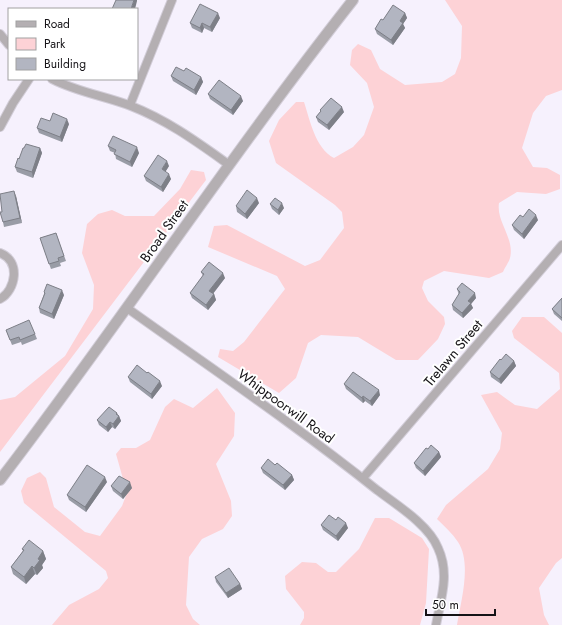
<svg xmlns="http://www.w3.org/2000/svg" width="562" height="625" font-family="Jost,sans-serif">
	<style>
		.green { fill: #fdd2d6 }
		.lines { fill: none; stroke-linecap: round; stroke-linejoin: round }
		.minor-casing { stroke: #d2cdd8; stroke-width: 10 }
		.tertiary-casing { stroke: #d2cdd8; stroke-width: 12 }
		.minor { stroke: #b4afb2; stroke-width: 8 }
		.tertiary { stroke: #b4afb2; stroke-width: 10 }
		.wall { fill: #999ca6 }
		.shaded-wall { fill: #7d7f87 }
		.building { fill: #b2b5c1; stroke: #7d7f87 }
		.labels { text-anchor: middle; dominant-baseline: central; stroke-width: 4; stroke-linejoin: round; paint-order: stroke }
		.street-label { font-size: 14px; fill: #151317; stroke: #fff }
	</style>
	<rect width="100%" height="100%" fill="#f6f1fd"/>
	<path class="green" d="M445,0H562V90L546,96L533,113L522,148L533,167L547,168L560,175V189L546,194L517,192L499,203C496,222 515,238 510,258C509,262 505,267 503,272L489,278L444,271L424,281L422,288L428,301L444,317L445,324L438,339L418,360H396L358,337L321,335L308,343L296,378L279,393L218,357L220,349L233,351L244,342L285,289L277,276L208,247L214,226L227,225L305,266L320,260L344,228L342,212L335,205L276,163L269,141L279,120L296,102H304C310,120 315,148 334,158L353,147L364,135L374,107L367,83L350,65L352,50L358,44L371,50L380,69L405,85L442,82L455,74L461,58L462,26Z
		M191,170L204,172L206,180L0,452V400L15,397L65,356L93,309L94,285L82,253L87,224L98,214L112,210L125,216H154L180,189Z
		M522,317H544L562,333V558L556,563L539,588L544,615L549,625H457C461,601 472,563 458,542C452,533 444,526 437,519L446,505L488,469L500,449L502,433L481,395L497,392L515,405L537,409L560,389L559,373L514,338L512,331Z
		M217,388L235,413L234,436L216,464L231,501L232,516L223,529L202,539L189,557L186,605L193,619L200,625H52L69,605L99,589L108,578L106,571L24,503L21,491L27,478L40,472L46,478L54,507L85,532L100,536L122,506L127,493L116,454L121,448H136L150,440L165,407L174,399L193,408Z
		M375,518H389L422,538L429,549L426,603L420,625H300L304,618V612L286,589L285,576L302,562L316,563L328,572H336L359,549Z"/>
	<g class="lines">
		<g class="minor-casing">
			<path id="minor" d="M0,34L9,45
				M52,79C77,92 105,96 131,106C167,120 197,142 228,164
				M130,105L172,0
				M0,127L13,103L29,79
				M0,253C21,261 16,290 0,299
				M127,308C211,368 297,426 377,490C397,505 429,525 438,548C450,574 441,598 436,625
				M363,478L562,245"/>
		</g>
		<g class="tertiary-casing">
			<path id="tertiary" d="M0,480C121,322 230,156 353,0"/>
		</g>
		<use href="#minor" class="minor"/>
		<use href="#tertiary" class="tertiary"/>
	</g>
	<path class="wall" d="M405,13L407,18L403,24L405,28L393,45L377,34L375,29L383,20Z
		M220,18L212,32L204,28L202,33L192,28L190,23Z
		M171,76L201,77L203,82L196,95L173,81Z
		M208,94L243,101L233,115L210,99Z
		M320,110L344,112L329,130L318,122L316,117L320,112Z
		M50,121L69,124L62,142L39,133L37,128Z
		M108,146L139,153L132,167L116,159L115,153L110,151Z
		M24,148H40L42,153L33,178L17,172L15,167L19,159Z
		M169,166L165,172L171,179L163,192L146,181L144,176Z
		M16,196L22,223L4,227L3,222L2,212Z
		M259,203L247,219L237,212L236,206Z
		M270,204L284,208L279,215L272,209Z
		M523,217L538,220L524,239L514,230L512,225Z
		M56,233L66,261L60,263L61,266L51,269L40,238Z
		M201,272L225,278L213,294H214L216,300L208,310L192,298L190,293L203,276Z
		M457,289L476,298L471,304L473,308L463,318L453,310L452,305L459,295Z
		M44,292L64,295L54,319L40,313L39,308L44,294Z
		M562,298V321L554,314L552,309Z
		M6,330L35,334L37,339L22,345L21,342L12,345Z
		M501,360L514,361L516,366L501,384L491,377L490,372Z
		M128,377L162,386L152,399L130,382Z
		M344,384L380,395L372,406L365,401L363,403L346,389Z
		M117,413L118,415L119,416L121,421L115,429L112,427L108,432L99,425L97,420Z
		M428,449L439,452L441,457L425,476L416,468L414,463Z
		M275,465L292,475L294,480L285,490L263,473L261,468Z
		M107,482L86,512L69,500L67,495Z
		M111,486L132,488L123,499L113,491Z
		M336,520L348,528L338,541L323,530L321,525Z
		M22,549L43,551L46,559L42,565L43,568L37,575L35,574L26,584L13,574L11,567L23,551Z
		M215,577L240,584L242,589L228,598L216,582Z"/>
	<path class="shaded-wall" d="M134,0H137V1L135,9H131Z
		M218,13L220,18L212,32L210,27Z
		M405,13L407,18L403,24L405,28L393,45L391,40L400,21Z
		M202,23L204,28L202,33L200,28Z
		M201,77L203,82L196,95L194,90Z
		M241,96L243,101L233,115L231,110Z
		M342,107L344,112L329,130L327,125Z
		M67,119L69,124L62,142L60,137Z
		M137,147L139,153L132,167L130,162Z
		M40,148L42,153L33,178L32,172Z
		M167,161L169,166L164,174L162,169Z
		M169,174L171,179L163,192L161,187Z
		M14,191L16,196L22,223L20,218Z
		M257,198L259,203L247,219L245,214Z
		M282,203L284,208L279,215L278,210Z
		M536,215L538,220L524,239L522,234Z
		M223,273L225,278L211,296L209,291Z
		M62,290L64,295L54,319L52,314Z
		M475,293L476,298L471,304L473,308L463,318L462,313L468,301Z
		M214,294L216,300L208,310L206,305Z
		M514,361L516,366L501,384L499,379Z
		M160,381L162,386L152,399L151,394Z
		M379,390L380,395L372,406L370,401Z
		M363,396L365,401L363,403L362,398Z
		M117,413L118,417L119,416L121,421L115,429L113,424L116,414Z
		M110,422L112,427L108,432L106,427Z
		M439,452L441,457L425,476L423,471Z
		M292,475L294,480L285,490L283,485Z
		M105,477L107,482L86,512L85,507Z
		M130,482L132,488L123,499L121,494Z
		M346,523L348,528L338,541L336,536Z
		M43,551L46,559L42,565L43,568L37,575L34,568L38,559Z
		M32,566L35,574L26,584L24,577Z
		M240,584L242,589L228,598L226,593Z"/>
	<path class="building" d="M116,0H134L131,9H112Z
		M200,4L218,13L210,27L202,23L200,28L190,23Z
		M393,5L405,13L400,21L403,23L391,40L375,29L381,19L383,20Z
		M176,67L184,71L186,68L201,77L194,90L171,76Z
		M219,80L241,96L231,110L208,94Z
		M331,98L342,107L327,125L316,117L321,111L320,110Z
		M53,113L67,119L60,137L37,128L41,118L50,121Z
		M113,136L137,147L130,162L114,154L116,150L108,146Z
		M26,144L40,148L32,172L15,167L18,158L19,159L23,148H24Z
		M158,155L167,161L162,169L169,174L161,187L144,176Z
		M247,190L257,198L245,214L236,206Z
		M14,191L20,218L3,222L0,212H2L0,194Z
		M275,198L282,203L278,210L270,204Z
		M529,209L536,215L522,234L512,225L520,215L523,217Z
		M56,233L64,256L58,258L59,261L49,264L40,238Z
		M209,262L223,273L209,291L214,294L206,305L190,293L204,274L201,272Z
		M462,283L475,293L468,301L471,303L462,313L452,305L460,292L457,289Z
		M47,284L62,290L52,314L39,308L45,293L44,292Z
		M562,298V318L552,309Z
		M29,320L35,334L20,340L19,337L10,340L6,330Z
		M506,354L514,361L499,379L490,372L500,359L501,360Z
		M137,365L147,373L148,372L160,381L151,394L128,377Z
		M353,372L379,390L370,401L363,396L362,398L344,384Z
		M109,407L117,413L116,414L119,416L113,424L110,422L106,427L97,420Z
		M431,445L439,452L423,471L414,463L426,448L428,449Z
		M268,459L275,465L277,463L292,475L283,485L261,468Z
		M87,465L105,477L85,507L67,495Z
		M119,476L130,482L121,494L111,486Z
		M329,515L336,520L338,517L346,523L336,536L321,525Z
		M29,540L43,551L38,559L40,560L34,568L32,566L24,577L11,567L24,550L22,549Z
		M229,568L240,584L226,593L215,577Z"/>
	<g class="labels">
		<g class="street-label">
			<text transform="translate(164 231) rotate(-55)">Broad Street</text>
			<text transform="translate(453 353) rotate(-50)">Trelawn Street</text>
			<text transform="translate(286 406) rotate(36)">Whippoorwill Road</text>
		</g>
	</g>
	<rect x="8" y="8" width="130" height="72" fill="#ffffff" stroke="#a1a1a2"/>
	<rect x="16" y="21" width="20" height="6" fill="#b4afb2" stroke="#a1a1a2"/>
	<text x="44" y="28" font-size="12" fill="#151317">Road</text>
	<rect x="16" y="38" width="20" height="12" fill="#fdd2d6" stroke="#a1a1a2"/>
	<text x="44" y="48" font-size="12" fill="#151317">Park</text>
	<rect x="16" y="58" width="20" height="12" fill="#b2b5c1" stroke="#a1a1a2"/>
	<text x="44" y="68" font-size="12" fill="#151317">Building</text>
	<path d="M426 609v6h69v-6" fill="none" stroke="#151317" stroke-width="2"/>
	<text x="432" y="609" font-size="12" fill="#151317" stroke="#ffffff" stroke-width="3" paint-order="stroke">50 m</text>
</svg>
